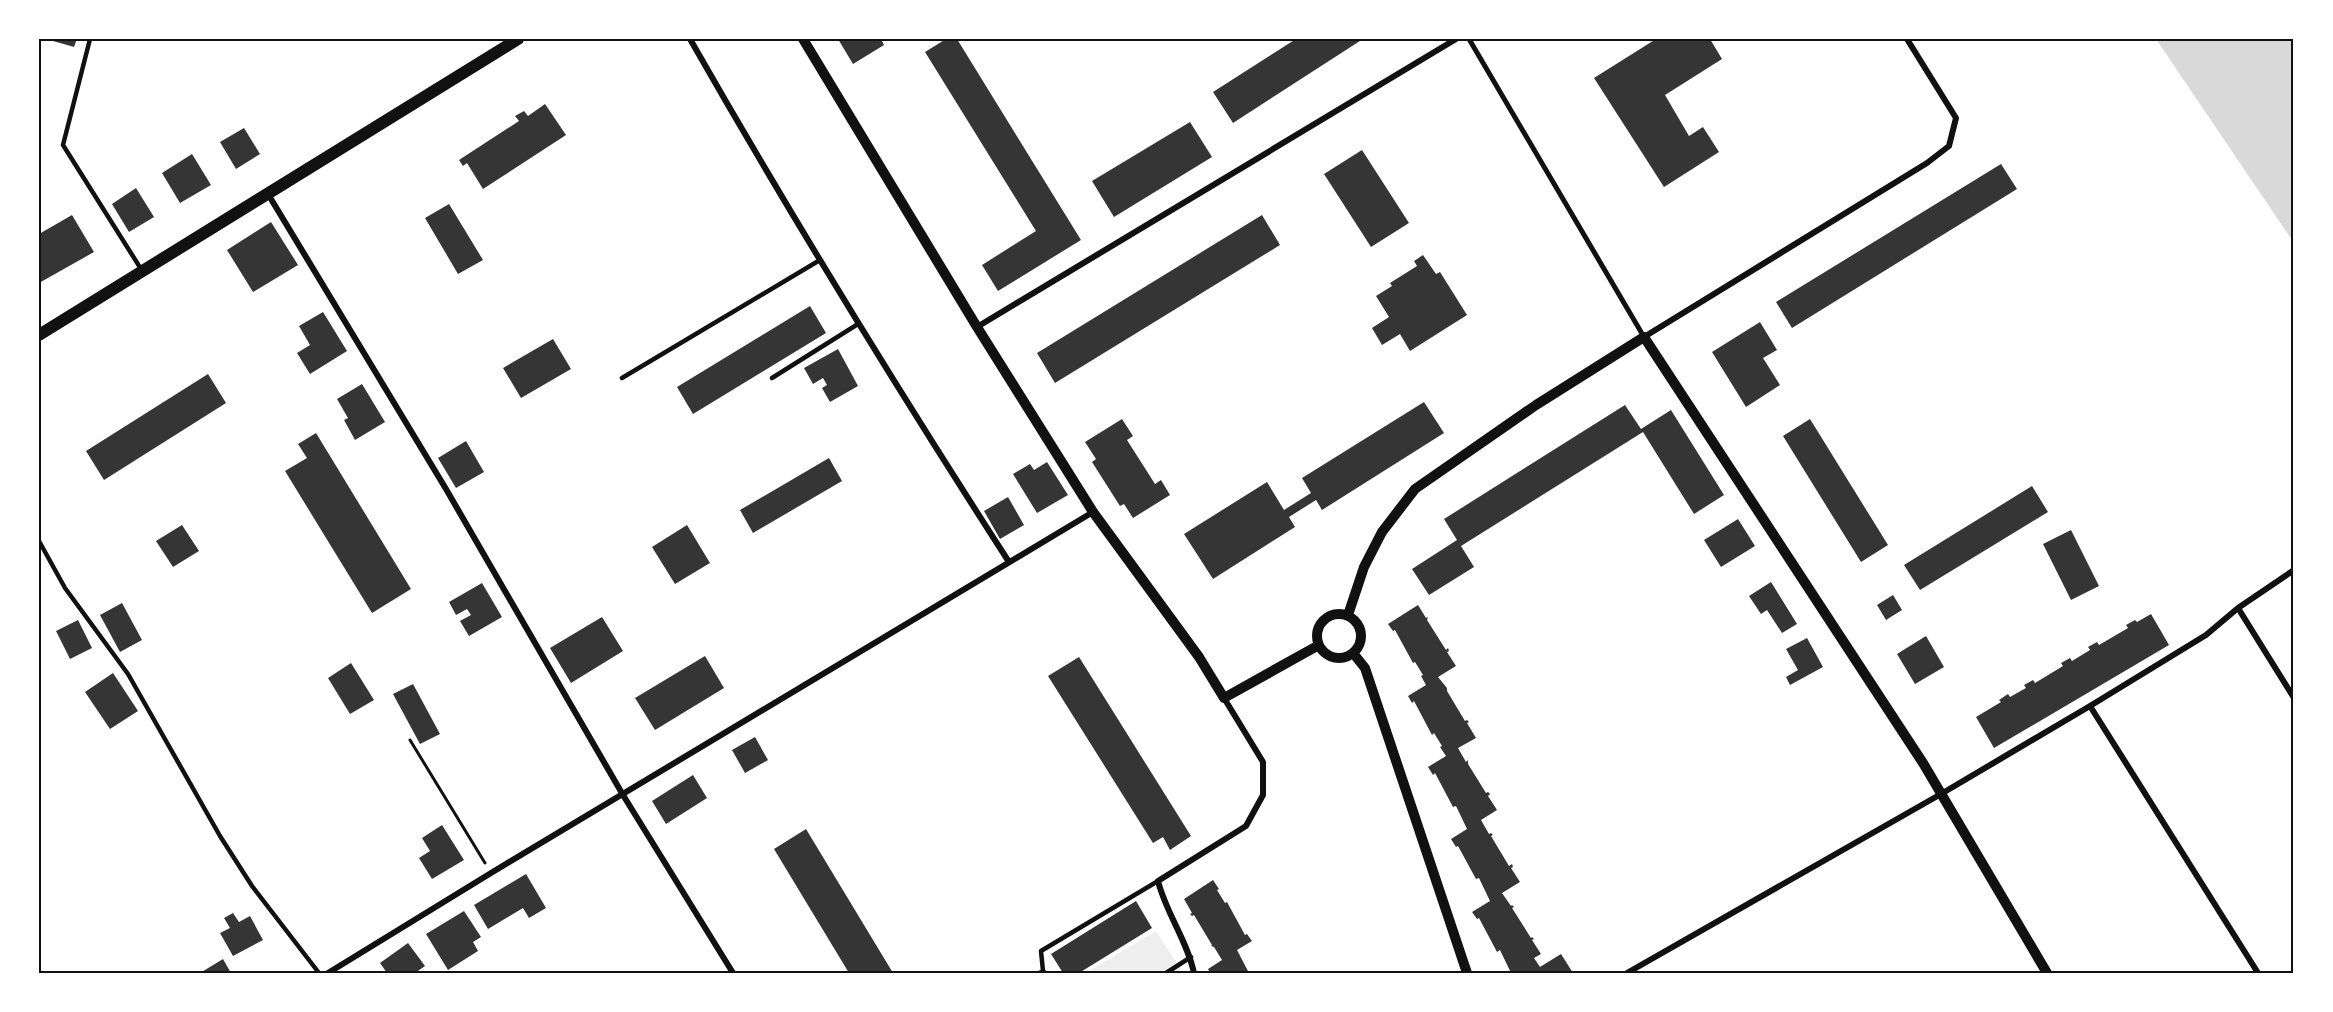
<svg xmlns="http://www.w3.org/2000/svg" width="2333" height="1012" font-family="'PT Sans',sans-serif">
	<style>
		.green { fill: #eee }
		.water { fill: #d9d9d9 }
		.building { fill: #353535 }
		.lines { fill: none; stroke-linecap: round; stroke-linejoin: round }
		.path { stroke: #111; stroke-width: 3 }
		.service { stroke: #111; stroke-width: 4.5 }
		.pedestrian { stroke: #111; stroke-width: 5 }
		.minor { stroke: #111; stroke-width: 6 }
		.tertiary { stroke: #111; stroke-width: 10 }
		.secondary { stroke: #111; stroke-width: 12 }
		.neatline { fill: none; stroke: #111; stroke-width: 2 }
	</style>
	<rect width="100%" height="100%" fill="#fff"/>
	<path class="green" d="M1156,931L1183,973H1086Z"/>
	<path class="water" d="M2156,39H2294V243Z"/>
	<path class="building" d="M46,39H77L74,47Z
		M838,39H881L884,45L853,64Z
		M946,39H957L1081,240L998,291L982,265L1036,231L925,52Z
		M1296,39H1363L1233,123L1213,92Z
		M1656,39H1710L1722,59L1665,95L1689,136L1703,127L1719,152L1664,187L1594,78Z
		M545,104L566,135L483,189L467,163L463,166L459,160L519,121L515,116L524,111L528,116Z
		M1190,122L1212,157L1114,217L1092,181Z
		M244,128L260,154L236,169L220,142Z
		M1362,150L1409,223L1371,247L1324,174Z
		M192,154L211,185L180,203L162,173Z
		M2001,164L2017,189L1792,328L1776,302Z
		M136,188L154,217L129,232L112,204Z
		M449,204L483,260L458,274L425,218Z
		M72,215L94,252L39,283V234Z
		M1262,215L1280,245L1055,383L1037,353Z
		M271,222L298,265L253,292L227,250Z
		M1423,255L1436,274L1440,272L1467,315L1410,351L1400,334L1382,345L1372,328L1389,317L1376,296L1392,286L1390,283L1417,266L1414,261Z
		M810,306L826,333L693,414L677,387Z
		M323,312L347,351L310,374L297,353L310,345L299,326Z
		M1760,322L1777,350L1763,358L1780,385L1746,407L1712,352Z
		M553,339L571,369L521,398L503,368Z
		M838,349L858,386L830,402L822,388L827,385L823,378L813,384L804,368Z
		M208,374L226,403L104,480L86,451Z
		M362,384L385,422L355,440L344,420L348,418L337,399Z
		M1424,402L1444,433L1322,510L1316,500L1289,517L1295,527L1213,579L1184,534L1267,482L1284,510L1311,493L1302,478Z
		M1625,405L1641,429L1671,410L1724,495L1694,514L1643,432L1461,546L1474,567L1429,595L1412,569L1457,540L1444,519Z
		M1122,419L1133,436L1127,440L1155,484L1161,480L1170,495L1133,518L1124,504L1120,506L1092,462L1096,459L1085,442Z
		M1810,419L1888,545L1861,562L1783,436Z
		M316,433L411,589L372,613L285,471L307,458L298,444Z
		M466,441L484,472L456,488L438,458Z
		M829,458L842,481L753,533L740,510Z
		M1047,462L1068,495L1037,513L1013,474L1030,464L1034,470Z
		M2032,486L2048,512L1920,590L1904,565Z
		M1008,497L1024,525L1000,539L984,511Z
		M1738,519L1755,546L1721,567L1704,540Z
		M182,525L199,551L173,567L156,541Z
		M687,525L710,563L675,584L652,547Z
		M2071,530L2099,586L2071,600L2043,544Z
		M1771,582L1797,624L1782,633L1767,610L1761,614L1749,596Z
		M482,583L502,617L469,636L460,621L471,615L467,609L456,615L449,602Z
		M1893,595L1902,610L1886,620L1877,605Z
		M122,603L142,640L120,652L100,615Z
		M1418,605L1426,618L1428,617L1427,620L1446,650L1448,648L1449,651L1447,652L1456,666L1438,677L1447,688V691L1465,721L1467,720L1469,722L1467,723L1476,738L1458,748L1466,762L1468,760V764L1486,793L1488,792L1490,794L1488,796L1497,810L1481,820L1489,834L1491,833L1493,835L1491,836L1509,866L1512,864L1513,867L1511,868L1520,882L1502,893L1511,906L1512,905L1514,907L1512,908L1531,938L1532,937L1534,939L1532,940L1541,954L1534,958L1540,967L1561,954L1573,973H1511L1500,950L1497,952L1479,918L1477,919L1472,912L1490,901L1479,878L1476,879L1458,846L1456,847L1451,839L1467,829L1456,806L1453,807L1435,773L1433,775L1428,767L1446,756L1440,747L1442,746L1434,733L1432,735L1414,701L1412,703L1408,696L1426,685L1421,676L1423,675L1415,662L1413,663L1395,630L1393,631L1388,624Z
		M2151,614L2169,645L1994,748L1976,717L2001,702L1999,700L2008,694L2010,697L2026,688L2024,685L2033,680L2035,683L2063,666L2061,663L2070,658L2072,661L2090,650L2088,647L2097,642L2099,645L2128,628L2126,625L2135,620L2137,622Z
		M602,617L623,651L571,683L550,648Z
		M78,620L92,648L70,659L56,631Z
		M1926,636L1944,667L1915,684L1897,654Z
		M1807,638L1823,667L1790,685L1786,677L1798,670L1786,649Z
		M705,656L724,688L655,730L635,698Z
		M1079,657L1191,836L1170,850L1163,837L1153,843L1048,676Z
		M351,663L374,700L350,714L328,678Z
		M113,673L138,711L110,729L85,692Z
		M413,684L440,734L420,744L393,694Z
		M755,737L768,760L745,773L732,750Z
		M693,775L707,798L666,824L652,801Z
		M442,825L464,860L432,879L419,858L430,851L422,838Z
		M806,829L893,973H849L774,849Z
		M526,874L546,908L529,918L523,908L488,929L474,905Z
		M1213,880L1219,889L1217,890L1225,903L1227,902L1245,935L1247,934L1252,941L1237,950L1249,973H1210L1208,969L1222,960L1214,947L1211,946L1212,945L1194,915L1192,916L1190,914L1192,913L1184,899Z
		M1136,901L1152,928L1079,973H1063L1051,954Z
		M464,911L481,937L473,942L478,951L448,970L426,934Z
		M233,913L239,922L250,916L263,940L233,956L220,933L230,928L224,918Z
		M408,943L425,966L415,973H387L380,963Z
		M223,959L231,973H200Z"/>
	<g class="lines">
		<path class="path" d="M410,740L485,863"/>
		<path class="service" d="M90,39L63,145L141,269
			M622,378L820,260
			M772,378L858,324
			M39,541L65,588L128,674L220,836L252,886L319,973
			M1043,971L1041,951L1158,881
			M1166,973L1191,957"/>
		<path class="pedestrian" d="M1469,39L1644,337"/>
		<path class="minor" d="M690,39C791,216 898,390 1009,562
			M268,194L446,489L623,795L733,973
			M977,327L1456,39
			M1644,337L1927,163L1949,146L1956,118L1907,39
			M2238,608L2294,698
			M2090,706L2258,973
			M328,973L491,873L1093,512
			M1041,973H1044
			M1194,973C1187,940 1166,913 1158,881L1246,826L1263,795V762L1224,698
			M1627,973L1941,794L2090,706L2206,635L2238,608L2294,570"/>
		<path class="tertiary" d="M803,39L977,327L1093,512L1199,657L1224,698L1319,645
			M1317 636a22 22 0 1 1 44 0a22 22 0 1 1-44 0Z
			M1348,615L1364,567L1382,532L1415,489L1536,405L1644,337L1923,763L2047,973
			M1353,653L1365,668L1467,973"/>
		<path class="secondary" d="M39,335L518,39"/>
	</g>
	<rect width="2333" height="1012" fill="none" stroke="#ffffff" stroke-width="81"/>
	<rect x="40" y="40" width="2252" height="932" class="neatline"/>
</svg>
